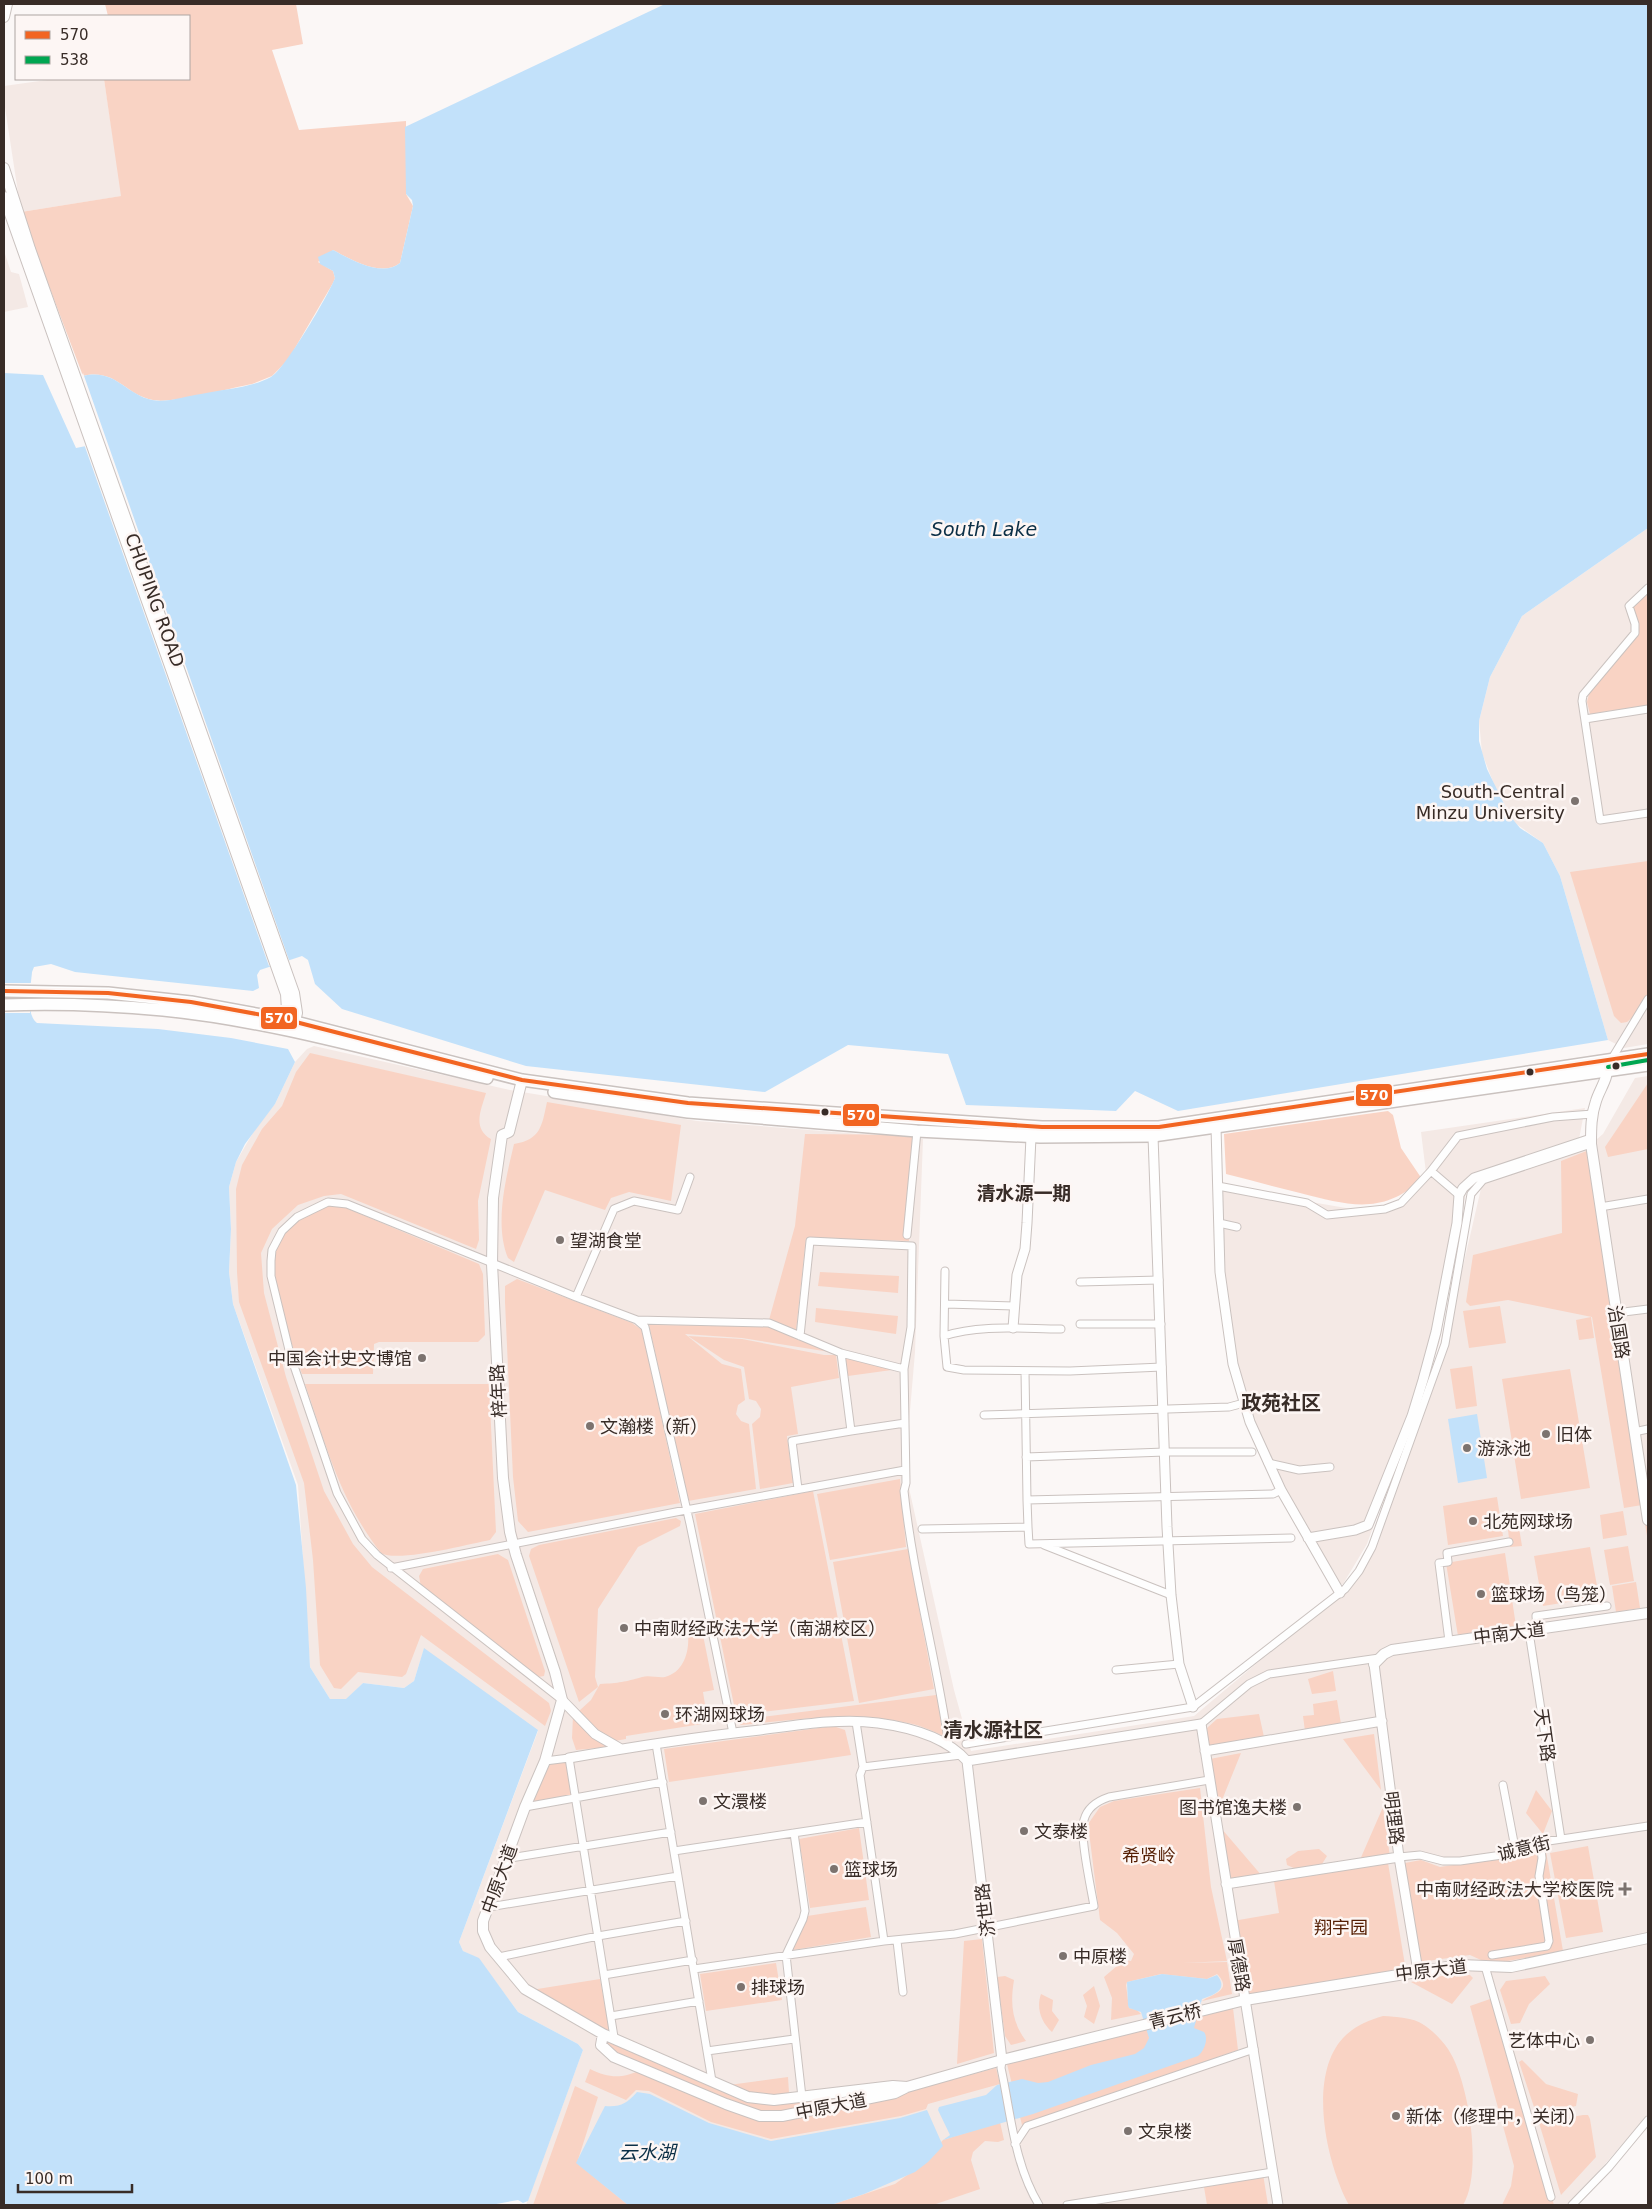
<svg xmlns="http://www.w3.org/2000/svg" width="1652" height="2209" font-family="'DejaVu Sans','Noto Sans SC',sans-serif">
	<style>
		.built { fill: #f4e9e5 }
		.green { fill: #f9d3c4 }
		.water { fill: #c2e1fa }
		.pier { fill: #fbf7f6 }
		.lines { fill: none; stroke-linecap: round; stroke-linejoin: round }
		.minor-casing { stroke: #cac2bf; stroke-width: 9 }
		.tertiary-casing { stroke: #cac2bf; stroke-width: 11 }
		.secondary-casing { stroke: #cac2bf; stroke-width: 12 }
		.primary-casing { stroke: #cac2bf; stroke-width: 14 }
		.minor { stroke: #fefefe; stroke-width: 7 }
		.tertiary { stroke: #fefefe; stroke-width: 9 }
		.secondary { stroke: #fefefe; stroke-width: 10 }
		.primary { stroke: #fefefe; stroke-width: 11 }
		.bus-1-casing { stroke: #fdf6f4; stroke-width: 8 }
		.bus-2-casing { stroke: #fdf6f4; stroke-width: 8 }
		.bus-1 { stroke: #f26522; stroke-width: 4 }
		.bus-2 { stroke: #00a651; stroke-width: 4 }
		.poi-dot { fill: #7c736f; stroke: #fdf6f4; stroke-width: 2 }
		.bus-dot { fill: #382c27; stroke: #fdf6f4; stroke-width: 2 }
		.labels { text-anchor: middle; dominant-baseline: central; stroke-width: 5; stroke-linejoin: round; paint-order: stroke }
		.street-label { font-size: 18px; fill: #382c27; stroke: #fdf6f4 }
		.poi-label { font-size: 18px; fill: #382c27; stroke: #fdf6f4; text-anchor: start }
		.park-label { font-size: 18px; fill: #551f04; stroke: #fdf6f4 }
		.water-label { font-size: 19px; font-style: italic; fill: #0b2f46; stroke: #fdf6f4 }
		.neighbourhood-label { font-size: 19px; font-weight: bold; fill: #382c27; stroke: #fdf6f4 }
		.quarter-label { font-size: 20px; font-weight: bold; fill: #382c27; stroke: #fdf6f4 }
		.line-badge { stroke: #fdf6f4; stroke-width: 2 }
		.badge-label { font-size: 14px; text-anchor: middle; font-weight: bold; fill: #fff }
	</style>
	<rect width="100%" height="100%" fill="#fbf7f6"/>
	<path class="built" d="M54,79H104L122,196L21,212L4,101V86Z
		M4,251L11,272L19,274L28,307L4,312Z
		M1648,528V1044L1624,1048L1608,1040L1560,876L1543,843L1515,823L1495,787L1482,753L1479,721L1490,677L1522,616Z
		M314,1046L510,1090L697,1121L923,1139L915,1352L905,1470L954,1690L971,1751L1194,1716L1345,1589L1372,1547L1445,1344L1483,1180L1591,1144L1603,1134L1635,1078L1648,1076V2115L1569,2205H526L583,2050L578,2044L518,2012L479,1959L463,1951L459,1942L538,1731L424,1649L414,1681L404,1688L363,1683L346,1700L330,1699L310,1667L298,1485L233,1304L229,1272L231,1229L229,1187L236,1162L258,1124L275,1104L295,1062L307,1049Z
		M1585,1108L1579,1139L1472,1184L1466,1192L1439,1344L1367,1544L1343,1584L1334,1585L1333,1570L1318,1556L1250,1422L1226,1325L1218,1186L1352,1209L1391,1204L1407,1197L1427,1181L1421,1132Z"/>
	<path class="green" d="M105,4H296L303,44L272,50L299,130L406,121V194L413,206L400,263C382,278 350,259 333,250L318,262L333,271L335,278L333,283L288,360L272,376L252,384C231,388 172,404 153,400C125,395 116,368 83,376L21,212L121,196L104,79H189V16H108Z
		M1648,594V705L1590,714L1587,702L1589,694L1637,636L1639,626L1631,607Z
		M1648,861V993L1634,1016L1627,1022L1621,1023L1614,1016L1570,872Z
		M310,1053L486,1093C481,1110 472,1128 491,1139L478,1201L479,1240L476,1249L341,1194L324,1196L298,1205L272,1229L261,1253L264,1293L286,1377L324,1491L353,1544L372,1567L549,1703L551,1711L545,1726L421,1635L406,1674L402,1677L358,1672L341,1689L334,1688L320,1665L313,1560L304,1483L239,1302L237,1272L236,1189L242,1165L262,1129L282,1106L296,1072Z
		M1648,1083V1149L1608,1157L1605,1147Z
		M547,1102L681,1125L671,1201L629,1192L611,1198L605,1210L545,1190L514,1262L508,1258C494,1224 506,1178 514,1144C541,1140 542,1125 547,1102Z
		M1388,1111L1393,1115L1401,1148L1422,1179C1382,1216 1348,1205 1300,1193C1275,1187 1250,1180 1226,1174L1224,1134Z
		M805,1134L915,1135L909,1241L806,1238L796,1331L769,1320L795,1226Z
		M1589,1150L1648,1493V1542L1642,1505L1624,1508L1592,1317L1508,1300L1470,1306L1466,1302L1473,1255L1562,1233L1561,1161Z
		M329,1205L344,1207L479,1264L483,1274L485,1335L478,1342H379L374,1344L373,1374H302C291,1339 259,1265 284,1233C296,1219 312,1212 329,1205Z
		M820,1272L899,1276L898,1293L818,1286Z
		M517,1279L632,1323L642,1330L680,1503L528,1532L518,1521L513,1477L505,1302V1286Z
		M1500,1306L1506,1343L1469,1348L1463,1311Z
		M816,1308L898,1316L896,1334L815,1322Z
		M1591,1317L1594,1338L1579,1340L1576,1320Z
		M649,1325L768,1326L836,1353L742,1338L685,1334L722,1364L741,1369L745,1400L738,1405L736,1414L741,1421L749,1424L756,1489L688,1501Z
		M688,1336L742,1339L824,1355H836L839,1378L791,1387L798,1434L787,1436L793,1483L760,1489L752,1424L760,1417L761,1409L756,1401L749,1399L744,1367L724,1360Z
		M845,1357L899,1369L848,1376Z
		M1472,1366L1477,1406L1456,1409L1450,1369Z
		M1570,1369L1590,1488L1521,1499L1502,1379Z
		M305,1384H489L496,1532L490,1540C469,1544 397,1563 381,1553C339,1499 327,1447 305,1384Z
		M900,1479L906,1547L830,1560L817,1494Z
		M813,1491L854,1701L736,1715L695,1514Z
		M1497,1497L1503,1536L1448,1545L1443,1506Z
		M1623,1511L1627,1535L1603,1539L1600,1515Z
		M676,1518L681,1521L680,1526L638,1547L598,1609L595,1677L598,1687L579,1702L529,1556L531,1549L539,1545Z
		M1519,1528L1522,1546L1510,1547L1508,1530Z
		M1628,1546L1634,1581L1610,1585L1604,1550Z
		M1590,1547L1599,1597L1543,1606L1534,1556Z
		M908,1549L934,1689L859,1703L833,1562Z
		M1505,1553L1516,1626L1458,1636L1446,1563Z
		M498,1554L508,1560L545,1671L544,1676L538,1677L421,1587L419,1576L423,1569Z
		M1636,1582L1640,1608L1616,1612L1612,1586Z
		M700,1620L714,1690L703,1692L708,1723L626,1736V1739L609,1742L583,1722L579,1711L591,1700L600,1684C620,1683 624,1682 642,1677C649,1675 658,1678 665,1677C686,1672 691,1646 687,1628L692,1621Z
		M1333,1671L1336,1691L1312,1694L1308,1679Z
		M944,1694L954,1741C939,1734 924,1726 908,1723C853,1711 795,1720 740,1725L739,1720Z
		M1337,1700L1341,1724L1305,1731L1303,1716L1314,1715L1313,1704Z
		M1259,1714L1264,1737L1209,1747L1207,1728L1217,1719Z
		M573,1716L609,1747L576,1750L572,1738Z
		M833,1726L845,1730L851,1755L669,1782L664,1749Z
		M1374,1734L1381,1790L1343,1739Z
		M1241,1753L1218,1810L1210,1759Z
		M568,1760L573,1797L532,1804L549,1763Z
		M1200,1788L1211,1887L1227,1961L1183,1963L1227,1962L1232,1994L1202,2001C1211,1994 1234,1991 1217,1974L1207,1979L1161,1974L1127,1982L1126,1985L1129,2008L1137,2010L1141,2014L1111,2020L1112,1998L1104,1977L1124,1960L1131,1961L1134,1954L1117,1933L1100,1920L1088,1824L1100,1807L1114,1801Z
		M1536,1790L1552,1811L1543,1834L1526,1813Z
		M1383,1807L1390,1857L1359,1862Z
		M859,1828L869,1900L810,1908L799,1839Z
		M1221,1828L1262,1876L1229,1881Z
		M1545,1845L1563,1951L1496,1963L1483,1961L1470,1955L1420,1962L1405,1863L1421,1860L1440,1867L1534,1853Z
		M1588,1846L1603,1932L1566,1938L1550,1853Z
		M1319,1849L1327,1856L1322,1864L1296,1869L1287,1865L1286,1859L1298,1851Z
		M1388,1863L1405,1965L1371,1978L1246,1997L1233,1921L1279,1913L1274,1881Z
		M866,1907L871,1937L793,1950L807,1916Z
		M982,1939L994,2053L957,2064L964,1941Z
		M776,1963L782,2000L706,2011L700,1974Z
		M1447,1975H1470L1473,1978L1452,2004L1411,1982Z
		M1005,1976L1014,1980C1010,2004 1012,2022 1026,2041L1011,2045L1005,2036L997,1977Z
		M1545,1976L1550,1984L1529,2004L1520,2023L1511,2024L1500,1990L1506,1981Z
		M600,1979L610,2033L531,1990Z
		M1094,1986L1100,2006L1094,2024L1084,2017L1087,2006L1083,1995Z
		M1041,1994L1053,2000L1052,2011L1059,2020L1052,2032C1041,2022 1036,2008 1041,1994Z
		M1493,1998L1554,2205H1502L1511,2186L1514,2166L1470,2006Z
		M1233,2008L1238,2050L1022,2125L1007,2064Z
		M1383,2016C1397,2017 1412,2017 1424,2025C1433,2031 1442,2040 1448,2049C1469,2080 1483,2173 1463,2205H1349C1326,2163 1306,2072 1346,2035C1357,2025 1369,2020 1383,2016Z
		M605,2041L729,2085L788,2077L789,2093L889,2082L884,2094L770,2115L745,2110L609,2050Z
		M1522,2060L1546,2084L1578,2094L1576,2106L1542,2114L1536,2113L1519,2062Z
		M996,2068L1000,2084L928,2104L926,2109L901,2116L771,2139L711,2122L649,2091L636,2090L626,2100L585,2082L590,2069C609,2078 621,2079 641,2070L753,2117L902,2093Z
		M575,2086L598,2097L577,2163L628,2205H533Z
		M1583,2115H1588L1590,2119L1596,2157L1561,2195L1539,2123Z
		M1000,2122L1004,2140L998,2142L985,2141L973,2152L971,2160L980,2189L933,2205H831L895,2184L921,2165L943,2140Z
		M1263,2174L1268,2205H1207L1204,2187Z"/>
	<path class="water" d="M665,4H1648V528L1522,616L1490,677L1479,721V741L1487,769L1510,816L1520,828L1543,843L1560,876L1608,1040L1178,1111L1135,1091L1116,1111L966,1105L948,1054L848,1045L765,1092L526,1066L342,1009L315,984L308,960L302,956L260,970L257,975L259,988L253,991L75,972L51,964L34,967L32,972C31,986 25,1014 37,1023L158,1029L231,1038L288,1049L295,1062L275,1104L245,1144L236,1162L229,1187L231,1229L229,1272L233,1304L296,1485L306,1588L310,1667L330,1699H346L363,1683L404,1688L414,1681L424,1648L538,1730L459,1942L463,1951L479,1958L518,2012L578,2044L583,2050L528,2201L523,2203L518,2200L491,2205H4V373L43,375L76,448L106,442L83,376C115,368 125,394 152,400C167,403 186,396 201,394C224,389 251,388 271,377C285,369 328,296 335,278L333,271L320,264L318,257L333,250C350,259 382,278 400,263L413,206L412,200L406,194L405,127Z
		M1477,1414L1487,1478L1458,1483L1448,1419Z
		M1162,1974L1207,1979L1217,1975C1229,1990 1214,1995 1202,1999L1194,2028L1204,2032C1209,2039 1204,2051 1198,2056L1033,2114L943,2140L950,2135L938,2110L939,2107L986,2095L997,2085L1022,2079L1038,2083L1048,2082L1091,2065L1135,2054L1144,2048L1149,2038L1141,2012L1129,2008L1128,2005L1127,1982Z
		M637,2092L650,2094L709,2123L771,2141L900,2118L927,2110L943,2146L928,2162L915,2172L864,2194L831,2205H628L576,2163L605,2106C621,2107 626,2104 637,2092Z"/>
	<path class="pier" d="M83,373L289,960L269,966L84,444L103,441L81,377Z
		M4,983H31L30,1013H4Z"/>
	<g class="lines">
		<g class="minor-casing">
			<path id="minor" d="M1648,588L1629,606L1635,624V633L1583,695L1582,701L1600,820L1648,813
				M1585,719L1648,709
				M1611,1060L1648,999
				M1431,1171L1458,1136L1553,1117L1593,1114
				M690,1177L678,1210L634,1201L614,1209L576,1297L637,1320L645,1327L690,1524L733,1733
				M1218,1186L1307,1203L1327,1215L1385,1209L1401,1203L1431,1171L1459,1195
				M1600,1207L1648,1199
				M1219,1223L1237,1227
				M907,1235L917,1131
				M1080,1282L1159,1280
				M946,1304L1014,1306
				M1616,1313L1648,1309
				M637,1320L769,1323L841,1353L851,1431L905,1423L906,1483L904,1491C913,1577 937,1660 949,1746
				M1080,1324H1161
				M1061,1329C1024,1329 980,1324 944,1336L947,1367L964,1370L1070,1371L1162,1367
				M800,1336L810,1241L912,1246L911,1327L904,1369L841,1353
				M944,1336L945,1271
				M904,1369L905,1423
				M1025,1371L1027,1500
				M984,1415L1229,1407L1244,1403
				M1634,1432L1648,1429
				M1026,1457L1165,1452H1252
				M1268,1463L1299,1470L1330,1467
				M798,1489L792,1441L851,1431
				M1028,1527L1029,1544L1291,1538
				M922,1529L1028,1527L1027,1500L1273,1494L1281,1490
				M1044,1545L1171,1595
				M391,1568L686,1510L905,1470
				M1537,1630L1536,1616L1607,1606
				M1529,1632L1561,1839
				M1449,1641L1439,1563L1448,1562L1447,1553L1509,1542
				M1116,1670L1179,1664
				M562,1700L377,1555L362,1539L337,1493L290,1354L271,1276V1261L272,1250L282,1231L297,1217L328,1202L347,1204L576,1297
				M856,1722L863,1767L860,1775L884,1941
				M1201,1724L1249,1684L1269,1674L1379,1658
				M656,1744L712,2081
				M966,1744L1193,1707L1345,1589L1359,1571L1372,1547L1445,1344L1471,1194L1483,1180L1591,1144
				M545,1761L569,1758L614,2037
				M863,1767L961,1755
				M1503,1785L1516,1853
				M525,1807L663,1782
				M794,1833L805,1911L803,1919L786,1955L802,2097
				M674,1851L867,1822
				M1399,1857L1420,1855L1443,1861H1460L1516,1853L1542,1842L1648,1826
				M504,1859L671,1832
				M489,1907L678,1876
				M897,1941L903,1992
				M1492,1955L1547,1946L1549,1941L1539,1876L1542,1858L1540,1842
				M499,1957L598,1936L686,1921
				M1485,1966L1551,2197
				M694,1969L884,1941L955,1934L1094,1906C1091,1888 1079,1834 1084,1820C1087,1808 1097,1801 1109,1797L1209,1780
				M604,1975L693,1960
				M611,2016L699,2001
				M707,2051L794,2039
				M1002,2060L1001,2068C1011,2114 1014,2164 1039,2205
				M1015,2144L1027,2126L1254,2049
				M1067,2205L1273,2172
				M1572,2205L1609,2167L1648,2120"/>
		</g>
		<g class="tertiary-casing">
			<path id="tertiary" d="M1216,1127L1220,1272L1233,1364L1250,1422L1281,1490L1340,1593
				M1153,1136L1167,1527L1171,1595L1179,1664L1193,1707
				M1013,1328L1017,1275L1025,1249L1027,1223L1031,1137
				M1308,1538L1355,1530L1368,1525L1412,1416L1423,1380L1436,1332L1457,1223L1459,1195L1463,1188L1474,1178L1591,1139
				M1374,1664L1399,1857L1418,1971
				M562,1700L595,1734L621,1749
				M1205,1751L1382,1721
				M569,1758C632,1747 696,1737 760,1730C799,1725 839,1718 878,1723C908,1727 946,1737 967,1761
				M967,1761L1201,1724L1278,2205
				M967,1761L1002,2060
				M1226,1884L1399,1857"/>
		</g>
		<g class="secondary-casing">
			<path id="secondary" d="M4,17L7,4
				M4,168L30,249L294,993L297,1013L293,1029
				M4,197L286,994L287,1010L283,1027
				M1607,1064C1609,1078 1600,1088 1596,1101C1591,1115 1591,1129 1591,1144L1648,1520
				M522,1080L509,1132L502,1135L493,1198L492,1264L503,1478L510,1532L516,1555L555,1672L562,1700L545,1761L525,1807L483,1921V1931L490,1947L525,1989L603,2034L748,2097L774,2100L893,2086L907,2087
				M1374,1664L1384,1654L1392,1650L1648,1613
				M603,2034L601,2045L614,2057L726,2104L760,2116H782L895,2093L907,2087L1002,2060L1245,2000L1460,1965L1511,1967L1648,1938"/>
		</g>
		<g class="primary-casing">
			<path id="primary" d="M4,991L108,993L191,1002L284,1019L522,1080L688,1103L1042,1127H1159L1648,1054
				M4,1005C57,1003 110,1005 163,1010C273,1021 380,1053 487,1078
				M554,1092L688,1112L917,1131L1040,1137L1153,1136L1648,1065"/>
		</g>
		<use href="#minor" class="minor"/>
		<use href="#tertiary" class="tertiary"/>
		<use href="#secondary" class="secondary"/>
		<use href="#primary" class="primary"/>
		<g class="bus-1-casing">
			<path id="bus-1" d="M4,991L108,993L191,1002L284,1019L522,1080L688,1103L1042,1127H1159L1648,1054"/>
		</g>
		<g class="bus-2-casing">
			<path id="bus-2" d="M1608,1067L1648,1060"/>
		</g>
		<use href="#bus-1" class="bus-1"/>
		<use href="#bus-2" class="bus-2"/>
	</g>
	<g class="poi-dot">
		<circle cx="1575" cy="801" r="5"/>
		<circle cx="560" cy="1240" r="5"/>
		<circle cx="422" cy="1358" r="5"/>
		<circle cx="590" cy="1426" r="5"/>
		<circle cx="1546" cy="1434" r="5"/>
		<circle cx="1467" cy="1448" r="5"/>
		<circle cx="1473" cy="1521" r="5"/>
		<circle cx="1481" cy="1594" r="5"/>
		<circle cx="624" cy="1628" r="5"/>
		<circle cx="665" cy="1714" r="5"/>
		<circle cx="703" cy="1801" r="5"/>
		<circle cx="1297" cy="1807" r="5"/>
		<circle cx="1024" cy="1831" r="5"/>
		<circle cx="834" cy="1869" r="5"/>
		<path d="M1622.5 1881.5h5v5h5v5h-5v5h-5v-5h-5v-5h5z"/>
		<circle cx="1063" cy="1956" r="5"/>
		<circle cx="741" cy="1987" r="5"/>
		<circle cx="1590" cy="2040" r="5"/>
		<circle cx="1396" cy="2116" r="5"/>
		<circle cx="1128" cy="2131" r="5"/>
	</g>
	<g class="bus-dot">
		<circle cx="1616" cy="1066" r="4.5"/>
		<circle cx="1530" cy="1072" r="4.5"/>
		<circle cx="825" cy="1112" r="4.5"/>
	</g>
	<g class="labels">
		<g class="street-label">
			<text transform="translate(155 600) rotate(70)">CHUPING ROAD</text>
			<text transform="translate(1619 1332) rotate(81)">治国路</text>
			<text transform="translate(498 1391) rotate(-93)">梓年路</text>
			<text transform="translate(1509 1633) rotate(-7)">中南大道</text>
			<text transform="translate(1545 1735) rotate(82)">天下路</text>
			<text transform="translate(1394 1818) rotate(83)">明理路</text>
			<text transform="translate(1524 1848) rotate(-14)">诚意街</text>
			<text transform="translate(499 1879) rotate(-70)">中原大道</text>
			<text transform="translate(985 1910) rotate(-97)">济世路</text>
			<text transform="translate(1239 1965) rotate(80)">厚德路</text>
			<text transform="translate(1431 1970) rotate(-7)">中原大道</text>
			<text transform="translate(1175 2016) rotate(-14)">青云桥</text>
			<text transform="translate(831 2106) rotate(-11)">中原大道</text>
		</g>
		<g class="poi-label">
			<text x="1565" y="791" text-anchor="end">South-Central<tspan x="1565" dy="21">Minzu University</tspan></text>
			<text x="570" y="1240">望湖食堂</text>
			<text x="412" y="1358" text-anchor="end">中国会计史文博馆</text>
			<text x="600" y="1426">文瀚楼（新）</text>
			<text x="1556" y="1434">旧体</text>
			<text x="1477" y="1448">游泳池</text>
			<text x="1483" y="1521">北苑网球场</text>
			<text x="1491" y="1594">篮球场（鸟笼）</text>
			<text x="634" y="1628">中南财经政法大学（南湖校区）</text>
			<text x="675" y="1714">环湖网球场</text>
			<text x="713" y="1801">文澴楼</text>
			<text x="1287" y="1807" text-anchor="end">图书馆逸夫楼</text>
			<text x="1034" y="1831">文泰楼</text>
			<text x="844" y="1869">篮球场</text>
			<text x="1614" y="1889" text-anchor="end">中南财经政法大学校医院</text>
			<text x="1073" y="1956">中原楼</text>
			<text x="751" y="1987">排球场</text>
			<text x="1580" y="2040" text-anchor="end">艺体中心</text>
			<text x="1406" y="2116">新体（修理中，关闭）</text>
			<text x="1138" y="2131">文泉楼</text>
		</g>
		<g class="park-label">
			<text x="1149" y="1855">希贤岭</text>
			<text x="1341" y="1927">翔宇园</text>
		</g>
		<g class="water-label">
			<text x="984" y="529">South Lake</text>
			<text x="647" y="2152">云水湖</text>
		</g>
		<g class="neighbourhood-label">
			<text x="1024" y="1193">清水源一期</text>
		</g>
		<g class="quarter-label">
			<text x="1281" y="1403">政苑社区</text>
			<text x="993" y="1730">清水源社区</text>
		</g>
	</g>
	<g class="line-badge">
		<rect x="260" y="1006" width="38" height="24" rx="5" fill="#f26522"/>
		<rect x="1355" y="1083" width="38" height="24" rx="5" fill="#f26522"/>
		<rect x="842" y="1103" width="38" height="24" rx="5" fill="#f26522"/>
	</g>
	<g class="badge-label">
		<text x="279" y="1023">570</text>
		<text x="1374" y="1100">570</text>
		<text x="861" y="1120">570</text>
	</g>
	<rect width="1652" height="2209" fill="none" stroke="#382c27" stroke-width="10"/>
	<rect x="15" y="15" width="175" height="65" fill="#fdf6f4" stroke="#aea5a2"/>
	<rect x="25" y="31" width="25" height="8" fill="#f26522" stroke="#aea5a2"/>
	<text x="60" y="40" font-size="15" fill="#382c27">570</text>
	<rect x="25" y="56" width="25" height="8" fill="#00a651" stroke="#aea5a2"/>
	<text x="60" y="65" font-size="15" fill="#382c27">538</text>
	<path d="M18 2184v8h114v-8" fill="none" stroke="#382c27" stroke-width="2.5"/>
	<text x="25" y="2184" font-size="15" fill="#382c27" stroke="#fdf6f4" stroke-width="4" paint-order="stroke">100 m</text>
</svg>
